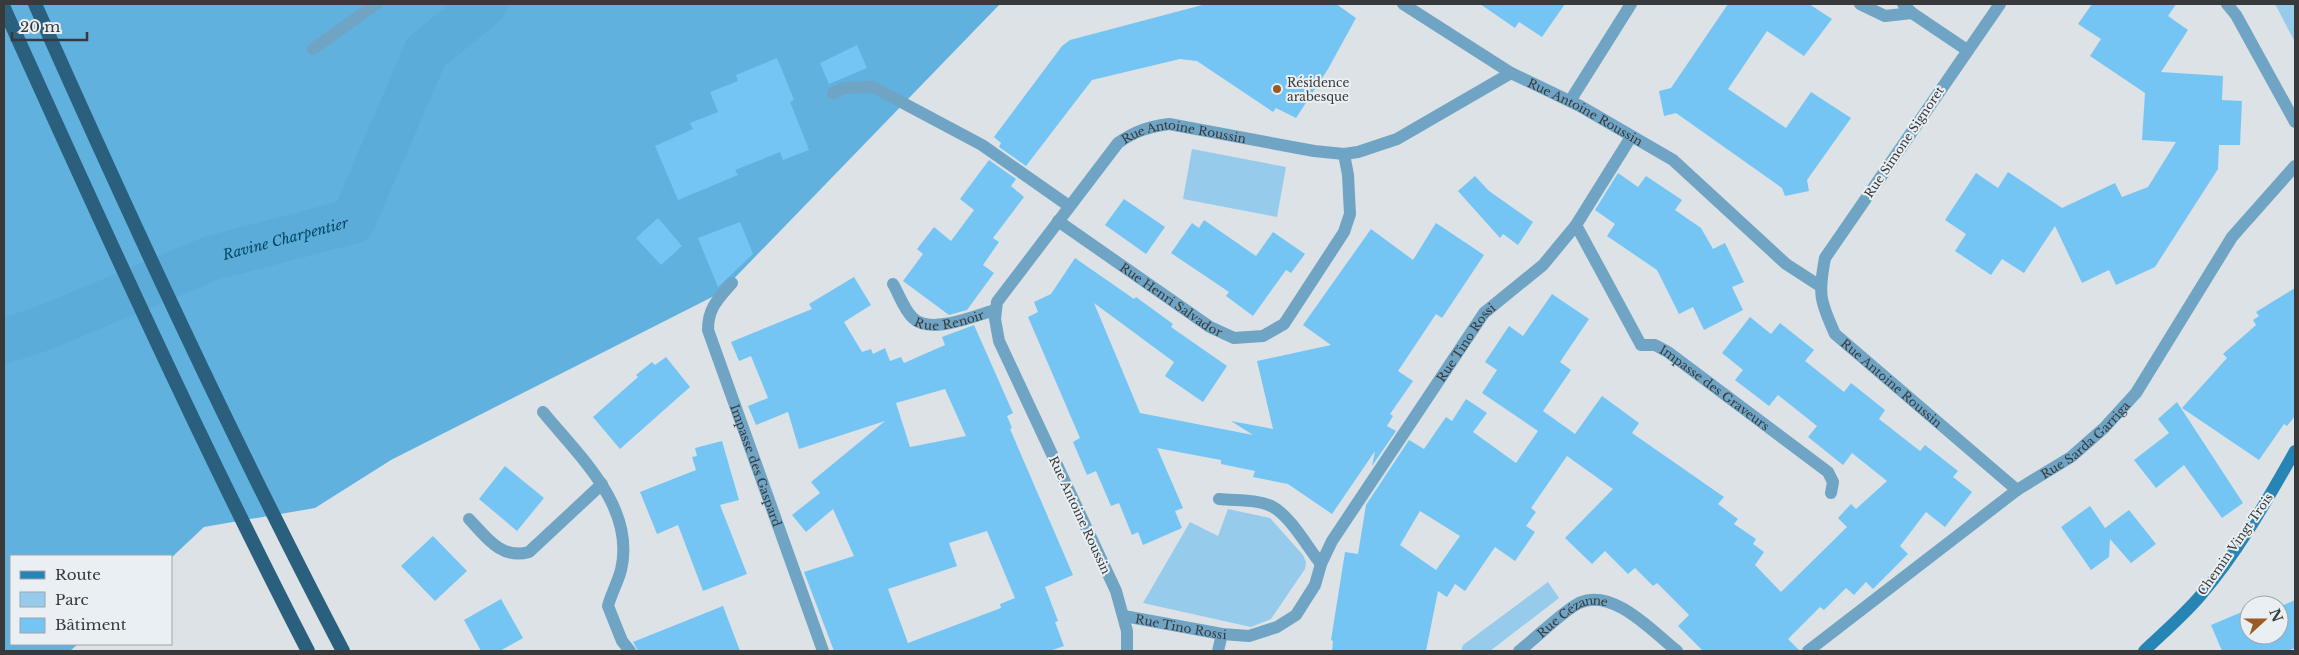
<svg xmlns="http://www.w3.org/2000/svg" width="2299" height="655" font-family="'Libre Baskerville',serif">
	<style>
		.green { fill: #96cbec }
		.forest { fill: #61b1df }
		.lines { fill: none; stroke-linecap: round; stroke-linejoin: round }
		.river { stroke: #5cacd9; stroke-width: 45 }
		.building { fill: #75c5f4; fill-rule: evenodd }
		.minor { stroke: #6fa4c4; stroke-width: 12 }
		.secondary { stroke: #2685b4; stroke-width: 12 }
		.trunk { stroke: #2a607e; stroke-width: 14 }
		.poi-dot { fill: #9b5a26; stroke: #e9eff3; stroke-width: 2 }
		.labels { text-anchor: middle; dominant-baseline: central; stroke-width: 4; stroke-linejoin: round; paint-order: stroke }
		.poi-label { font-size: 12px; fill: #37393b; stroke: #e9eff3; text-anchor: start }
		.street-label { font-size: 12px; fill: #37393b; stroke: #e9eff3 }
		.water-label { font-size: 14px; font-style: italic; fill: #004664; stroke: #e9eff3 }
	</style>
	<rect width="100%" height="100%" fill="#dce2e5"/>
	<path class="green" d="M2275,4H2295V42Z
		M1192,149L1286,167L1277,217L1183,199Z
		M1228,509L1270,518L1303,555L1306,562L1305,569L1271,619L1251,627L1143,603L1190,522L1218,536Z
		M1548,582L1559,598L1490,651H1461L1463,645Z"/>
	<path class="forest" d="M4,4H1000L720,293L391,460L315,508L204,527L171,558L11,556V644H78L70,651H4Z"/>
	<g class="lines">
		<path class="river" id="s1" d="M4,341L41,329L212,258L353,221L426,52L485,4"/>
	</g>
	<path class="building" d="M1206,4H1336L1356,18L1328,69L1296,118L1276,108L1273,112L1197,61L1180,59L1092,80L1026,166L999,147L1001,143L994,137L1062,46L1070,40Z
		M1480,4H1565L1542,37L1519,22L1515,28Z
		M1728,4H1809L1832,19L1804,56L1767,31L1728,89L1786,128L1811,92L1851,118L1807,180L1809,191L1785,196L1782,188L1676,113L1664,116L1659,91L1671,88Z
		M2092,4H2176L2168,16L2188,30L2161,72L2223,76L2222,100L2242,101L2240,145H2219L2218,169L2155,267L2116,285L2109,270L2082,283L2055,226L2024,273L2002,259L1991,275L1955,251L1966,234L1945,220L1976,173L1998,188L2008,172L2062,208L2115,183L2122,197L2148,187L2176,142L2142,140L2145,93L2090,56L2101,39L2078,24Z
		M857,45L867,68L829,84L820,63Z
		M777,58L794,100L790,102L809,150L783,160L780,152L735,170L738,175L678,200L655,146L693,129L690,123L718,112L710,92L738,81L736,75Z
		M989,160L1016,179L1011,186L1024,197L993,238L999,242L983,265L994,273L967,310L949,315L903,281L923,254L917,249L934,227L951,241L974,210L960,199Z
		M1618,173L1638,187L1646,176L1682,200L1675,210L1701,228L1713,249L1725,243L1744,282L1732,287L1743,310L1704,330L1693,307L1679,314L1657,270L1607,236L1615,224L1595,210Z
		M1475,176L1489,191L1533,222L1518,245L1503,234L1500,238L1458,191Z
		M1124,199L1165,227L1146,254L1105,225Z
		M658,218L682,246L661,265L636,238Z
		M1204,220L1256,256L1273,232L1305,254L1291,273L1286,270L1253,316L1226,296L1229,292L1171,253L1192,223L1199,228Z
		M740,222L753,254L718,287L698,238Z
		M1436,223L1484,255L1442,318L1436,314L1398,371L1413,381L1390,414L1393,416L1387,426L1396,431L1372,466L1375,451L1332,514L1288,484L1253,477L1255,471L1221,464V460L1157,448L1183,508L1175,511L1182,528L1143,545L1138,532L1132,535L1119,503L1111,506L1096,471L1087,475L1073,442L1080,438L1028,317L1038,312L1034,302L1051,294L1075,258L1134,299L1136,297L1173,324L1171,327L1227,366L1203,402L1165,376L1174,362L1094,303L1140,413L1253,435L1231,421L1273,429L1257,361L1331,345L1303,325L1371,229L1413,260Z
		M854,277L871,305L844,322L862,352L871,349L873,354L885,348L890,361L901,357L904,363L945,345L942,337L974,325L1013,413L1007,416L1012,428L1010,429L1073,575L1045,587L1058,621L1055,622L1064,646L1050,651H834L804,572L854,556L833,509L806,532L792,515L820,493L811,482L885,421L799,449L788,412L756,425L748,406L768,398L751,356L739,361L731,342L812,309L809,304ZM945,389L966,436L910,447L896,403ZM987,531L1015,598L1000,604L1001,608L908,643L888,589L957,566L949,543Z
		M2295,288V416L2287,426L2284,424L2259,460L2182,408L2227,358L2223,354L2256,325L2253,320L2259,316L2256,312Z
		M1552,294L1589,319L1560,362L1571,370L1543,411L1575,434L1602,396L1639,423L1632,433L1724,497L1718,504L1738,519L1734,524L1756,539L1753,544L1764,552L1755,565L1781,592L1847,527L1838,518L1851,504L1856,509L1887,481L1852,453L1843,465L1808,437L1817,426L1778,395L1769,406L1735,380L1743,370L1722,353L1750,317L1771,334L1780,323L1814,350L1805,361L1844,392L1851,383L1885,410L1879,419L1920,451L1925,445L1958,471L1953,477L1972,492L1945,527L1926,512L1900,546L1908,554L1873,589L1866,582L1854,595L1846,588L1824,610L1820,607L1788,639L1800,651H1703L1678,626L1689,615L1657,583L1653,586L1635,568L1628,574L1605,551L1592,564L1565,538L1613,489L1567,456L1531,508L1536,512L1526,526L1535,532L1515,561L1495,547L1465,591L1455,584L1447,597L1438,591L1426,651H1332L1333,641L1331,640L1345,552L1358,554L1366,505L1409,440L1424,449L1446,417L1452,421L1466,399L1487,413L1473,432L1516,463L1538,431L1482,393L1497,370L1485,362L1509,326L1523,336ZM1420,511L1460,536L1436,570L1400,545Z
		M666,357L690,387L620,449L593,417L638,377L636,375L652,362L655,365Z
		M2177,402L2243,503L2222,518L2184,465L2156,488L2134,460L2169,433L2158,419Z
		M722,441L739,500L720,505L747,574L703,591L678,525L657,534L640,492L696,470L692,457L697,456L695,448Z
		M505,466L544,498L517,531L479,499Z
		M2090,506L2105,528L2129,510L2156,544L2131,563L2110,539L2109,557L2091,570L2061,527Z
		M433,536L467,571L435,601L401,566Z
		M501,599L523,638L500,651H481L464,620Z
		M2295,600V648L2287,651H2222L2211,625L2249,609V635H2279V607Z
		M723,606L740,651H638L633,642Z"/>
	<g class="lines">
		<g class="minor">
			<path id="s2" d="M1403,4L1511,73L1580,106L1673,160L1786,264L1820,286"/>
			<path d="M1860,4L1885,16L1912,13"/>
			<path d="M1903,4L1912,13L1967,50"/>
			<path id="s3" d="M2000,4L1825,258C1818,294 1820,301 1835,334L2017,490"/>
			<path d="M2227,4L2236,15L2295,122"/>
			<path d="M313,49L376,4"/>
			<path d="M833,93L844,88L873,87L982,145L1069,206"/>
			<path d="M1570,101L1631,4"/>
			<path id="s4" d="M1058,221L1210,327L1234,338L1263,336L1284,324L1344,232L1350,214L1348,175L1344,154"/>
			<path id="s5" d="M1576,225L1641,345H1655L1668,352L1828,472L1833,482L1831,493"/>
			<path id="s6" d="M732,283C718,299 708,308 708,330L823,651"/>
			<path id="s7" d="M893,284C899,294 904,310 913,318C930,335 974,316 995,310"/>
			<path d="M543,412C579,456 636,507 621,570C618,582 611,594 608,606L622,641L630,651"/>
			<path d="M1219,499C1235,501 1259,499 1273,507C1291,517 1308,548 1321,564"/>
			<path d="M469,519C486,537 501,560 529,552L602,484"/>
			<path id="s8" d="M1124,616L1222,634L1249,636L1277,627L1296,615L1315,585L1321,564L1332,541L1484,313L1543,265L1576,225L1631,137"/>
			<path id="s9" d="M1127,651V631L1116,591L999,341L995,319L997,302L1118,143C1135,131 1148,127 1169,124L1314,151L1344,154L1358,152L1397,139L1511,73"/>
			<path d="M1218,651L1222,634"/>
			<path id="s10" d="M1519,651C1535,639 1563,611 1579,603C1613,587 1653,632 1677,651"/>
			<path id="s11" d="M1808,651L2017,490L2071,457L2104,428L2136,393L2232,237L2295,166"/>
		</g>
		<path class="secondary" d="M2144,651C2163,633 2184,615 2201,595C2239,551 2267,500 2295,451"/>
		<path class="trunk" d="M35,4C132,222 232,439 343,651
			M4,8C102,225 199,440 308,651"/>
	</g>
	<circle class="poi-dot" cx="1277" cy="89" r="5"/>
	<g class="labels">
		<g class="poi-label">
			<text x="1287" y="82">Résidence<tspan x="1287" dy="14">arabesque</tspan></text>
		</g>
		<g class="street-label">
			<text stroke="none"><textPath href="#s2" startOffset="212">Rue Antoine Roussin</textPath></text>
			<text stroke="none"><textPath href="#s9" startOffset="646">Rue Antoine Roussin</textPath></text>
			<text transform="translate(1904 142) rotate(-56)">Rue Simone Signoret</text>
			<text stroke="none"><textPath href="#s4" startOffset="138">Rue Henri Salvador</textPath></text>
			<text stroke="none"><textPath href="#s7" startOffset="78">Rue Renoir</textPath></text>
			<text stroke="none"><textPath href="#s8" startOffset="501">Rue Tino Rossi</textPath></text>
			<text stroke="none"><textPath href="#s3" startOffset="462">Rue Antoine Roussin</textPath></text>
			<text stroke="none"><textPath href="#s5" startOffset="224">Impasse des Graveurs</textPath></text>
			<text stroke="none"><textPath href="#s11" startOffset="349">Rue Sarda Garriga</textPath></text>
			<text stroke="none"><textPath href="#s6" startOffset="198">Impasse des Gaspard</textPath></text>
			<text transform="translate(1080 515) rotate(65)">Rue Antoine Roussin</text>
			<text transform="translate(2235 544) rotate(-55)">Chemin Vingt Trois</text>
			<text stroke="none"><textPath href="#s10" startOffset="66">Rue Cézanne</textPath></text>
			<text stroke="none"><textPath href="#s8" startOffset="58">Rue Tino Rossi</textPath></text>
		</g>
		<g class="water-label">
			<text stroke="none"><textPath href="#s1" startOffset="300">Ravine Charpentier</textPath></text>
		</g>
	</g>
	<rect width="2299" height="655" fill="none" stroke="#37393b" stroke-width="10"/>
	<rect x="10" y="555" width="162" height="90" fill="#e9eff3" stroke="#a2a6a9"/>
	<rect x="20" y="571" width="25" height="8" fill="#2685b4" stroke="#a2a6a9"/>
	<text x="55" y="580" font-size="15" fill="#37393b">Route</text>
	<rect x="20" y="592" width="25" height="15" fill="#96cbec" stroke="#a2a6a9"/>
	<text x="55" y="605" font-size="15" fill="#37393b">Parc</text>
	<rect x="20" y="618" width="25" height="15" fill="#75c5f4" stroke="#a2a6a9"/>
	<text x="55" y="630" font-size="15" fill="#37393b">Bâtiment</text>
	<g transform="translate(2264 620) rotate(69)"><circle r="24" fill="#e9eff3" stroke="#a2a6a9"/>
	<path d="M0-4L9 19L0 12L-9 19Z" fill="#9b5a26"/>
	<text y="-8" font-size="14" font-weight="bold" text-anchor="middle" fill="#37393b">N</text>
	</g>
	<path d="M12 32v8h75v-8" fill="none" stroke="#37393b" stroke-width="2.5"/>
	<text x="20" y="32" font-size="15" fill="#37393b" stroke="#e9eff3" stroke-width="4" paint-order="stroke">20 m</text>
</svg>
